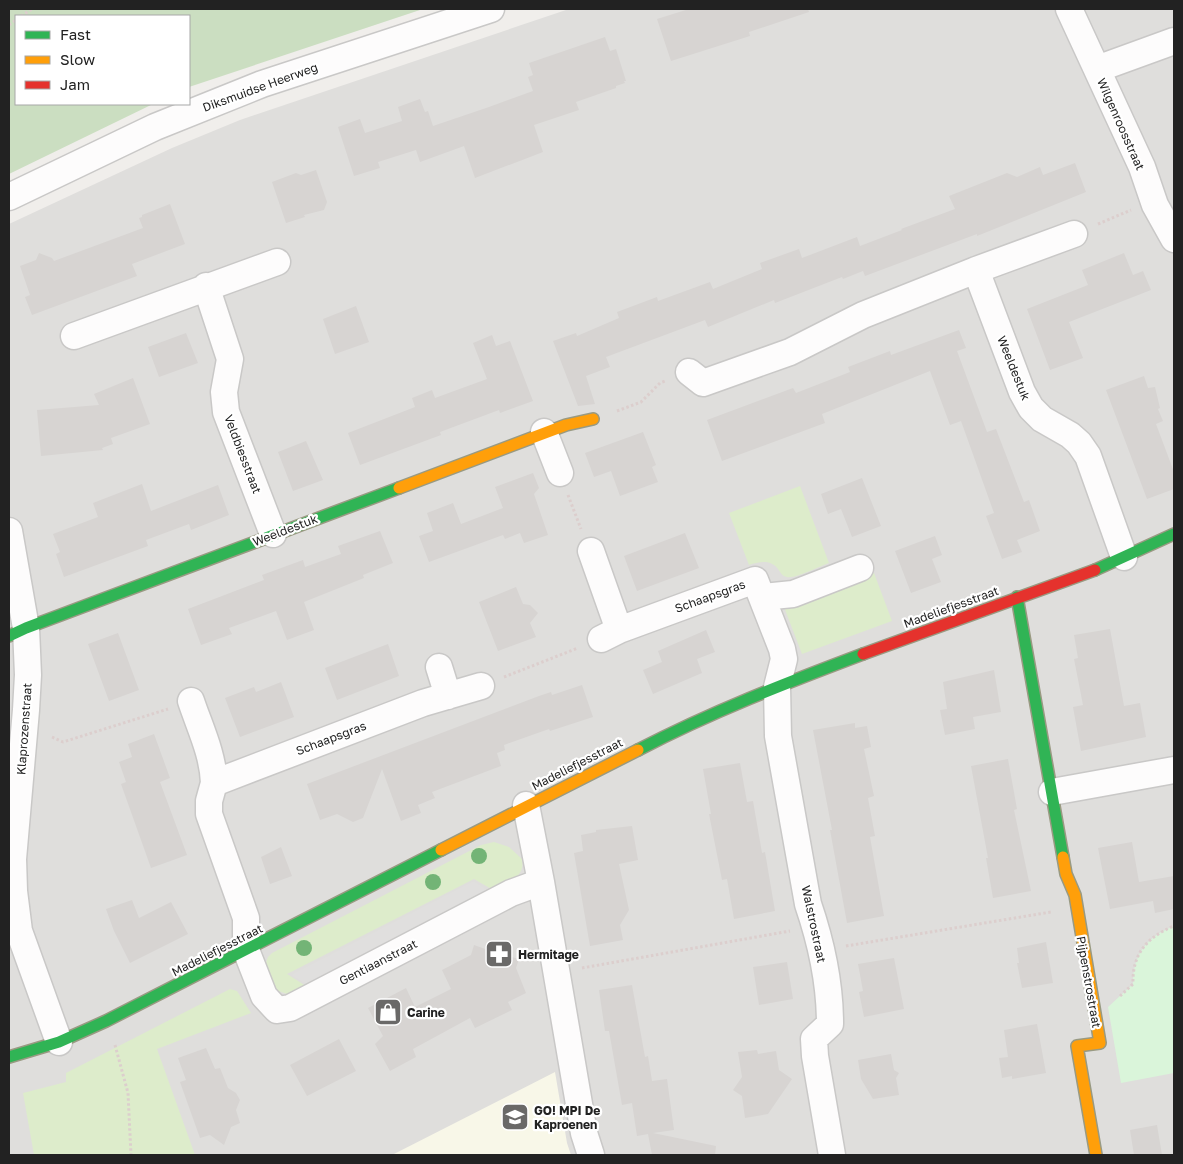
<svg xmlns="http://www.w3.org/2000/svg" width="1183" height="1164" font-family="'Golos Text',sans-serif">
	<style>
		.residential { fill: #dfdedc }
		.education { fill: #f8f7e8 }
		.grass { fill: #ddeccb }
		.forest { fill: #cbdec1 }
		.park { fill: #daf5da }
		.parking { fill: #e0dfde }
		.building { fill: #d7d4d2 }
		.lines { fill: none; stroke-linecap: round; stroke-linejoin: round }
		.street-casing { stroke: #c9c8c7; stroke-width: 29 }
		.fast-casing { stroke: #999a82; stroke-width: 14 }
		.slow-casing { stroke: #999a82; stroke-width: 14 }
		.jam-casing { stroke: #999a82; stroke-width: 14 }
		.path { stroke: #dccecd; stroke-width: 3; stroke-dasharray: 2.5 2.5; stroke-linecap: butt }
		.street { stroke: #fdfcfc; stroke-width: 26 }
		.fast { stroke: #30b455; stroke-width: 11 }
		.slow { stroke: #ff9f0a; stroke-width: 11 }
		.jam { stroke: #e5322d; stroke-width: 11 }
		.tree { fill: #73b476 }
		.labels { text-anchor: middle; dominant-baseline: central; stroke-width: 4.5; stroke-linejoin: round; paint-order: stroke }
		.street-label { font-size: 12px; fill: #222; stroke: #fff }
		.poi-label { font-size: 12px; font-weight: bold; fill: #222; stroke: #fff; text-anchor: start }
	</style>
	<rect width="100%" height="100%" fill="#f0eeeb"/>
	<path class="residential" d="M569,9H1174V1155H9V224L172,148L240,120Z"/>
	<path class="education" d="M555,1072L567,1143L571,1155H392Z"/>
	<path class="grass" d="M800,486L829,563C820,566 795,579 787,577C782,576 781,573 778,569C770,559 759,562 749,565L729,513Z
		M874,573L892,621L802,654L784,607Z
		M494,842L509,847L522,859C526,878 506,883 493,890L474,879L287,974L306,986L287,994L276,990L265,965L268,957L272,953L481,845Z
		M230,989L237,991L251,1013L157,1049L195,1155H34L23,1093L66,1082V1073Z"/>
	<path class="forest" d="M9,9H423L189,87V16H16V104H153L9,174Z"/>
	<path class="park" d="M1174,926V1073L1121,1083L1108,1007L1133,984C1133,954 1147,937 1174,926Z"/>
	<path class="parking" d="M474,881L492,893L310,986L291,975Z"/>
	<path class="building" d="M689,9H808L809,12L749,32L750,36L671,61L657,19Z
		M605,37L610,51L616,49L626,81H624L625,83L616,86V88L576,102L579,110L534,125L543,152L475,178L464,146L420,162L416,150L378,162L380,168L354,176L338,127L360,119L365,133L402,121L398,107L420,99L425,112L428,111L433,126L489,107L533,91L528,77L533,75L529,63Z
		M1075,163L1086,192L977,236V234L865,276L863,271L843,279L842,277L775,303L774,300L708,327L705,320L606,357L610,367L586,376L595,404L578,406L553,341L576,333L577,336L619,318L617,312L657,297L658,301L710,282L713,289L762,269L760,263L799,249L802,258L857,237L860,246L902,230L901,229L955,209L949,196L1007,173L1017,177L1040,167L1043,175Z
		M316,170L327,202L324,210L304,215L305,217L286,223L272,182L296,173L301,175Z
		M170,204L185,244L132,264L137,276L32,315L25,297L30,295L20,266L36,260L39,253L52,258L54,261L143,228L139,218L142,217V215Z
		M1124,253L1133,275L1143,271L1151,290L1069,322L1083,358L1050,370L1027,309L1088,285L1082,270Z
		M356,306L369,342L335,354L323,319Z
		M959,330L966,348L957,351L987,432L996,429L1024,502L1029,500L1040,531L1017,540L1022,552L1002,559L986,516L994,513L961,421L950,425L930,371L822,414L825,423L722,461L707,420L793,388L796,393L850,372L848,367L890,351L891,355Z
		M186,333L198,363L159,377L148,347Z
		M492,335L496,346L510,341L533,401L500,413L499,410L440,432L441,435L360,465L348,433L415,407L412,398L432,390L435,398L487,379L473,343Z
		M1144,376L1148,388L1155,387L1160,408L1158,409L1163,421L1156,424L1174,472V489L1147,499L1106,390Z
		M133,378L150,424L111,438L113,444L102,448L103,450L41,456L37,410L99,405L94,394Z
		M643,432L656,465L652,467L658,482L620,496L611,471L594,477L585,453Z
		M306,441L323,480L293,491L278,452Z
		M533,473L539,488L534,494L548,535L524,543L520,533L505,539L503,535L429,562L419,536L433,531L427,513L453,503L461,524L503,508L495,487Z
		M862,478L881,526L852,537L841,509L828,514L821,494Z
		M142,484L151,511L218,485L229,515L191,530L189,524L146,540L148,546L64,577L56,554L60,552L53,534L98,517L93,503Z
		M380,531L393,563L363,575L364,578L304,602L314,630L287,640L276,611L229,628L232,634L201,645L188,609L264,580L262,575L303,560L305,567L341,554L338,546Z
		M685,533L699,568L637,591L624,556Z
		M935,536L942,555L932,559L941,582L911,593L895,551Z
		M516,587L523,604L530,605L538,613L530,623L536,637L498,651L479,602Z
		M1110,629L1124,706L1140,703L1146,737L1081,751L1073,707L1083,705L1074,659L1078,658L1074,635Z
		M706,630L715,652L697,659L702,673L653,694L643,670L662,662L658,651Z
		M118,633L139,690L109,701L88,644Z
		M388,644L399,676L337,700L325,668Z
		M994,670L1001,712L973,717L975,729L945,735L940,710L947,709L943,682Z
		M281,682L294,717L240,737L225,698L254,687L256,692Z
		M582,685L593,717L550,731L549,729L504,745L505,750L497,753L501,766L432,792L435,798L418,805L421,813L401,821L382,769L363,818L353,822L337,814L320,820L307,784L539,696L551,692L552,695Z
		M855,723V728L867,726L871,747L864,749L874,796L868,798L875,836L870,837L884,916L847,923L830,830H832L813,730Z
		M154,734L170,778L160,782L187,855L151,868L121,784L126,782L119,762L132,757L128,744Z
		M1008,759L1017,809L1014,810L1031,891L993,898L986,858H988L971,766Z
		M740,763L747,802L753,801L762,853L765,852L775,911L734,919L727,879L722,880L709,814H711L703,769Z
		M632,826L638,860L619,864L629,910L620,925L623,940L590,946L574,853L583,851L581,835L596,832V830Z
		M1132,842L1139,882L1174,876V909L1155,913L1153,901L1110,909L1098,848Z
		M281,847L292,876L270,884L261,857Z
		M132,900L139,918L171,902L188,934L130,963L114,931L106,909Z
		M1046,942L1053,983L1022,988L1017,963H1019L1017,948Z
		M474,945L485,949L486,945L509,952L508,956L519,959L516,968L526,993L508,1002L512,1010L475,1028L470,1018L413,1049L416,1057L390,1071L375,1044L383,1036L368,1008L406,988L415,1007L451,989L442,970L471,955Z
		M894,958L904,1009L864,1017L859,992L863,991L858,964Z
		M787,962L793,999L759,1005L753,967Z
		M632,985L645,1057L648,1056L652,1081L667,1079L674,1130L653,1133L716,1146L715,1155H652L648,1134L637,1136L632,1103L622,1105L609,1031H605L599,990Z
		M1037,1024L1046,1073L1012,1079V1076L1002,1078L999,1058L1008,1057L1004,1030Z
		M339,1039L356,1071L307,1096L290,1065Z
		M206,1048L215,1069L220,1068L228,1088L236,1093L240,1100L236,1110L240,1123L231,1127L224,1145L210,1135L200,1138L180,1082L186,1080L178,1058Z
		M757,1050L758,1054L776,1051L779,1070L792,1079L768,1114L745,1118L742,1096L733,1090L742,1077L738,1052Z
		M891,1054L894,1070L899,1073L896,1078L899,1095L873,1099L861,1079L858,1060Z
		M1157,1125L1162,1155H1134L1130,1130Z"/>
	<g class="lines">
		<g class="street-casing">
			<path id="street" d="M1069,9L1142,167L1155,205L1174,239
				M1097,69L1174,41
				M9,197L155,127L262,84L491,9
				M1074,234L976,270L1022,392L1031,408L1042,419L1070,435L1079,443L1088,456L1124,557
				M206,286L230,359L224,392L226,412L273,534
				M74,336L277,262
				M689,372L703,383L790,352L863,315L976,270
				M544,432L560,473
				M9,531L26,628L28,675L26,710L13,859L14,891L19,931L59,1042
				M591,551L619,630
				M762,597L793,594L860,568
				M601,639L619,630L755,580L782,649L784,659L777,687L778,736L808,904C821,942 830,984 830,1024L814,1039L815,1056L832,1155
				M439,667L448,696
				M481,686L423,703L214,783L209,801V814L246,918V950L264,996L277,1010L290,1008L511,893L541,882
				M191,701C200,728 213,754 214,783
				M1052,792L1174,770
				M526,805L541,882L584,1133L591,1155"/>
		</g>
		<g class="fast-casing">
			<path id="fast" d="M1095,570L1174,534
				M1017,597L1063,857
				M9,636L26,628L399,488
				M638,750C711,712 786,683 863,654
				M9,1057L59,1042L106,1021L441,850"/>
		</g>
		<g class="slow-casing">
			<path id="slow" d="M399,488L566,425L593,419
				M441,850L638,750
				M1063,857L1066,874L1075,895L1100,1043L1077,1046L1096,1155"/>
		</g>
		<g class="jam-casing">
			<path id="jam" d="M863,654L1095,570"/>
		</g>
		<path class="path" d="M21,16L32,9
			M9,25L16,20
			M1098,224L1131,210
			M617,411L641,402L660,383L665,381
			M568,495L581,529
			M504,677L578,648
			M52,737L63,742L168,709
			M846,946L1051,912
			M582,968L790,931
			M1120,996L1133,984C1132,954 1147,937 1174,926
			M115,1045L128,1093L131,1155"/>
		<use href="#street" class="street"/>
		<use href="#fast" class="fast"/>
		<use href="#slow" class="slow"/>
		<use href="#jam" class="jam"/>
	</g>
	<g class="tree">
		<circle cx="479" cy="856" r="8"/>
		<circle cx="433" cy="882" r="8"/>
		<circle cx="304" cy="948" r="8"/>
	</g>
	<defs>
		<g id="pharmacy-square" transform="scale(1.4375)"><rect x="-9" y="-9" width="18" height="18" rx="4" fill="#6a6968" stroke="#fff"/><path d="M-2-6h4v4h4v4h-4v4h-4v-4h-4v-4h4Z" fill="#fff"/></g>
		<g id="shop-square" transform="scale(1.4375)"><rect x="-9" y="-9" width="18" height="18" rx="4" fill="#6a6968" stroke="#fff"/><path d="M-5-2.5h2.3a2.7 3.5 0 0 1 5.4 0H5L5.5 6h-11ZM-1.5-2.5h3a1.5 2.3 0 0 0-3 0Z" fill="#fff"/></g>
		<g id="school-square" transform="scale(1.4375)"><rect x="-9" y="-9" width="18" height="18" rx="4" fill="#6a6968" stroke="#fff"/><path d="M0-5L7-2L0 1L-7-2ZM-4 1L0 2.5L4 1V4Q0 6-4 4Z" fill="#fff"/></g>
	</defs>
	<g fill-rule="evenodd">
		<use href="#pharmacy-square" x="499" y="954"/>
		<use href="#shop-square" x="388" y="1012"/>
		<use href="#school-square" x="515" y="1117"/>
	</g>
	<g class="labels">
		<g class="street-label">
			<text transform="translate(260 87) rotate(-20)">Diksmuidse Heerweg</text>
			<text transform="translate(1121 124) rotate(66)">Wilgenroosstraat</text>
			<text transform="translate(1014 368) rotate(68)">Weeldestuk</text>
			<text transform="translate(243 454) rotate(69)">Veldbiesstraat</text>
			<text transform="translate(285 530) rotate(-21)">Weeldestuk</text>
			<text transform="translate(710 596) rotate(-20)">Schaapsgras</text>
			<text transform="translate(951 607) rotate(-20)">Madeliefjesstraat</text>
			<text transform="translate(24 729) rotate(-86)">Klaprozenstraat</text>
			<text transform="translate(331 738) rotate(-21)">Schaapsgras</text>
			<text transform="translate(577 764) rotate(-27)">Madeliefjesstraat</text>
			<text transform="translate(814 924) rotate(78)">Walstrostraat</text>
			<text transform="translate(217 950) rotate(-27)">Madeliefjesstraat</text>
			<text transform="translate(378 962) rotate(-27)">Gentiaanstraat</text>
			<text transform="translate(1089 982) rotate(80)">Pijpenstrostraat</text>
		</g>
		<g class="poi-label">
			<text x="518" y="954">Hermitage</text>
			<text x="407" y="1012">Carine</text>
			<text x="534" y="1110">GO! MPI De<tspan x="534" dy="14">Kaproenen</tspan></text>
		</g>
	</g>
	<rect width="1183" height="1164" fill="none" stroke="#222222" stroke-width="20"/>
	<rect x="15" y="15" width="175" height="90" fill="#ffffff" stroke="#a7a7a7"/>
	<rect x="25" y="31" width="25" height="8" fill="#30b455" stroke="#a7a7a7"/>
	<text x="60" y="40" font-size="15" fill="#222222">Fast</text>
	<rect x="25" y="56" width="25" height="8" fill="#ff9f0a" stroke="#a7a7a7"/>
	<text x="60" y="65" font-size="15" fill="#222222">Slow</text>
	<rect x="25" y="81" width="25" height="8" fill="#e5322d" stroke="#a7a7a7"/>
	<text x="60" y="90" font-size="15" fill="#222222">Jam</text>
</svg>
